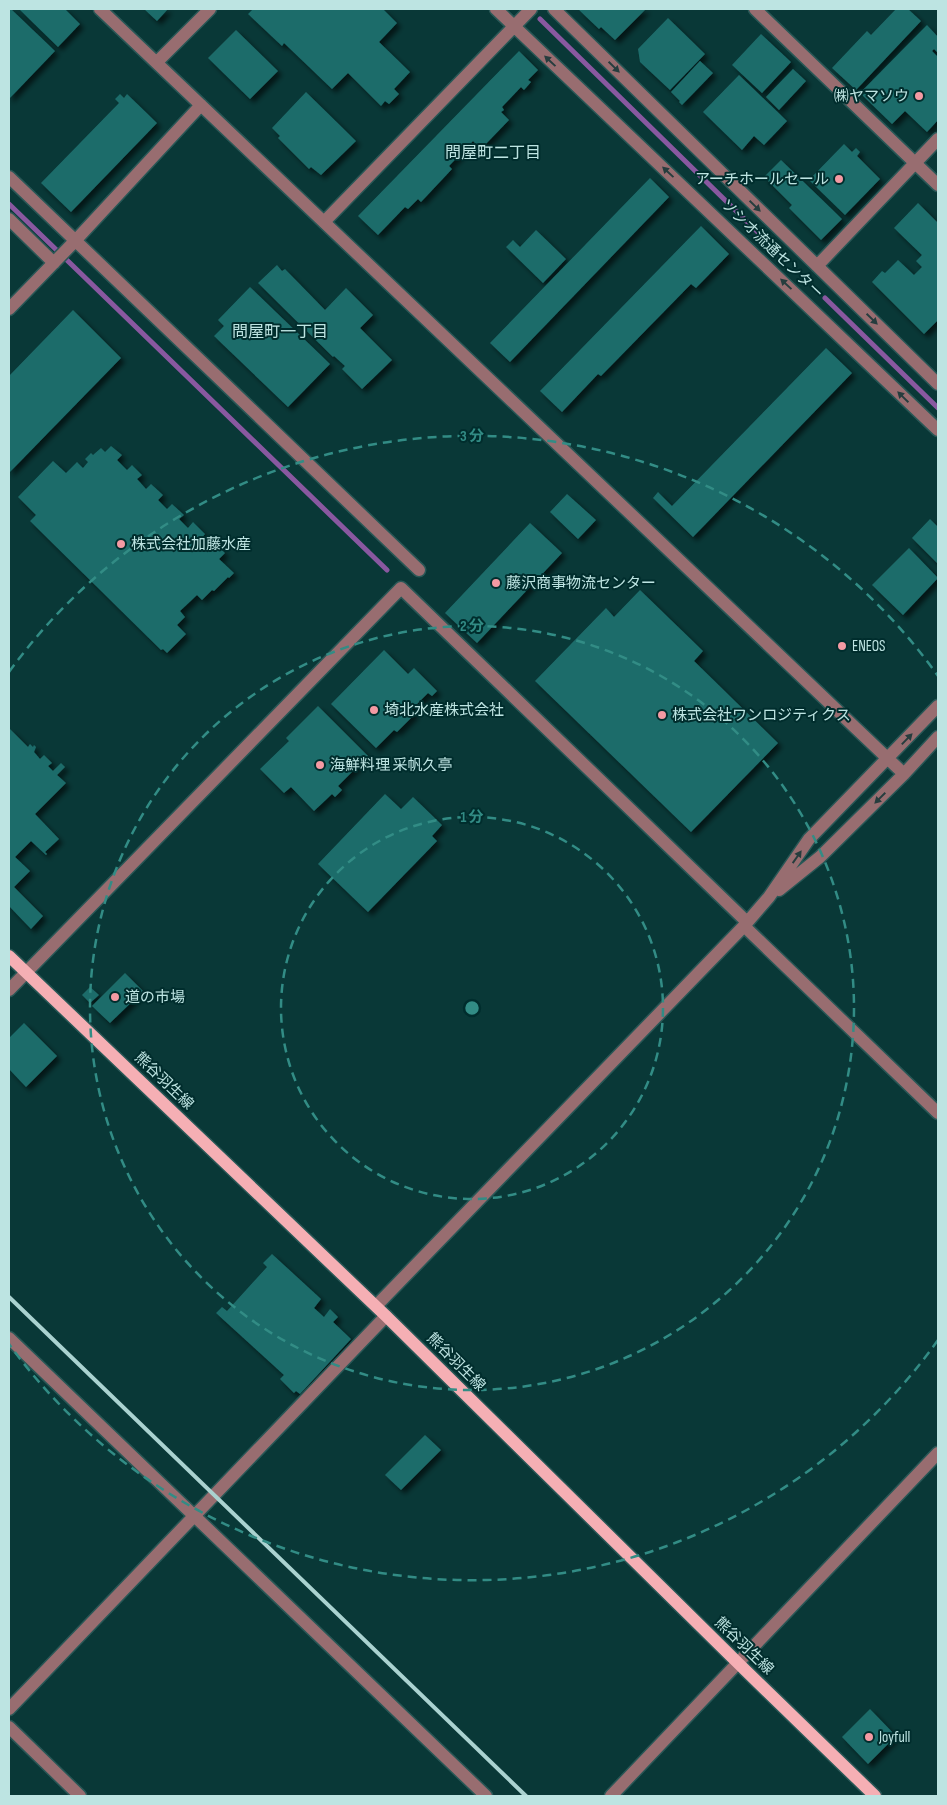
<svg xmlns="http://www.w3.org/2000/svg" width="947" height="1805" font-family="'Sofia Sans Condensed','Noto Sans JP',sans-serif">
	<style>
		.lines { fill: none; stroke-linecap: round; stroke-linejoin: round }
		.stream { stroke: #8958a0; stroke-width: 5 }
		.building { fill: #1e6c6b; filter: url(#shadow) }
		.minor-casing { stroke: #295756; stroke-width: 15 }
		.major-casing { stroke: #295756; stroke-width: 15 }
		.minor { stroke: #986d70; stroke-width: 12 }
		.major { stroke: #f5afb4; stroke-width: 12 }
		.rail { stroke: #aad2d0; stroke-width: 4 }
		.oneway { fill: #263d3e }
		.ring { fill: none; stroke: #328c85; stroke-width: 2.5; stroke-dasharray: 9 6 }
		.poi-dot { fill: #f49aa3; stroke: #002d2d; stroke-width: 2 }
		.labels { text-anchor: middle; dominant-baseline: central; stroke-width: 4; stroke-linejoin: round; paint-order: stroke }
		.poi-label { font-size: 15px; fill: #bde4e2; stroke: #002d2d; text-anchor: start }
		.street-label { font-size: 15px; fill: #bde4e2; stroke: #002d2d }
		.neighbourhood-label { font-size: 16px; fill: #bde4e2; stroke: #002d2d }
		.centre { fill: #328c85; stroke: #002d2d; stroke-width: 2.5 }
		.ring-label { font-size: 15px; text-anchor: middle; font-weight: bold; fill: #328c85; stroke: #002d2d; stroke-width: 4; stroke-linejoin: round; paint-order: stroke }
	</style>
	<defs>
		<filter id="shadow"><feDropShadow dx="4" dy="4" stdDeviation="2.5" flood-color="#0009"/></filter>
	</defs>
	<rect width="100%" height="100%" fill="#093837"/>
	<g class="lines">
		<path class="stream" d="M540,19L782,256
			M9,204L387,570
			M825,298L938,408"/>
	</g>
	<path class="building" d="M9,9H11L55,51L9,99Z
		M19,9H65L80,24L58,47Z
		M144,9H168L157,21Z
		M253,9H383L397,23L379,42L410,72L394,89L399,94L389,104L385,101L381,106L348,73L332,89L284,43L282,46L248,14Z
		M578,9H646L615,40L601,27L599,29Z
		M896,9H908L921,21L856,90L832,68L867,31L871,35Z
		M668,18L705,54L670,90L640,62L638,49Z
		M927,25L938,37V53L934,49L932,51L938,57V120L927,132L905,111L892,124L860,93Z
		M236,30L278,71L250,99L208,58Z
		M761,34L791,62L762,93L732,65Z
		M519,51L538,70L528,80L531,82L524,90L521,87L502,107L504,110L501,112L509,120L481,149L473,141L449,166L452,169L421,202L418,199L408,209L405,207L378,235L358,216Z
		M700,61L713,73L682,105L679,102L680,101L671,92Z
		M793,69L806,81L779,110L766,97Z
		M739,75L787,121L764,145L754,136L742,150L703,112Z
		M306,92L356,141L321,175L311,167L309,169L278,138L280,136L272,128Z
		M120,94L124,98L127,94L157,123L71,212L41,183L119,103L115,99Z
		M844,144L852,152L856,148L860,152L857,156L880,179L845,215L809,180Z
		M781,160L842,219L821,240L789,208L792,205L764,177Z
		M650,178L669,197L510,362L490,343Z
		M918,203L938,223V320L924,334L872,282L882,271L885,273L898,260L914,275L922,267L916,261L922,255L894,228Z
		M701,226L729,254L696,288L691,284L601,376L598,374L562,412L540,391Z
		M536,230L566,259L543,283L506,247L513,240L520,247Z
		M277,265L282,271L285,269L325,310L346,288L373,315L360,328L392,360L362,389L342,369L345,366L334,356L333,357L258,283Z
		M250,287L330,364L288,407L214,336L224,326L218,320Z
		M73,310L121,358L9,473V376Z
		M826,348L852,373L693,537L653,498L658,492L672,506Z
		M111,446L122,455L117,460L127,470L132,465L142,475L137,479L146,489L151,484L163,495L158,500L167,509L172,504L184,515L179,519L188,528L193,522L205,534L200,540L211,550L216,545L225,553L219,559L234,573L229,578L228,577L214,591L212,590L202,600L197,595L180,611L185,617L177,625L186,634L167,653L163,649L161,650L30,521L36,515L18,497L53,461L66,473L77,462L83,468L88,462L85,459L91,453L93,455L101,448L105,452Z
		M567,494L596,520L578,539L550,512Z
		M930,519L938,527V564L912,538Z
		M530,523L562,553L477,643L445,613Z
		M909,548L938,578L903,615L872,585Z
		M640,590L703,651L694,661L778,743L691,832L535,681L606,608L614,617Z
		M384,650L408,674L414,668L437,691L432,696L428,693L411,710L415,714L397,732L394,730L376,748L331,704Z
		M318,706L368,756L338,786L342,790L335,797L332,794L314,811L291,787L284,793L260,769L289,741L286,738Z
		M9,728L28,747L30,744L33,747L34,745L36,747L34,752L40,759L44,755L52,763L48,766L53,771L61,763L65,767L57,775L66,783L35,814L59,839L45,852L47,854L46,855L31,841L15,857L30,871L14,887L43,916L31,929L9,906Z
		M385,794L401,809L413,797L442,825L432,836L437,841L368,912L318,864Z
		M125,973L143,991L110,1023L92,1006Z
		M90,987L99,995L90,1003L82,995Z
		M24,1023L57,1056L26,1087L9,1069V1038Z
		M272,1254L321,1299L314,1308L324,1317L330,1309L338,1317L333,1322L351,1339L300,1394L296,1391L294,1393L280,1379L284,1375L216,1313L222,1307L227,1311L267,1267L263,1263Z
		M425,1435L441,1450L401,1490L385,1475Z
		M870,1709L896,1736L868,1764L842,1737Z"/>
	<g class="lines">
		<g class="minor-casing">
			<path id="minor" d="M100,9L904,774
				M496,9L938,430
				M554,9L938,384
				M755,9L938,185
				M157,62L210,9
				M9,177L419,570
				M9,219L54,263
				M324,222L531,9
				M817,266L938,139
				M9,309L75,241L201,105
				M779,890L820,857L904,774L938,737
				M744,926L938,1113
				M9,990L401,588L747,922
				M376,1306L744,926L769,897L809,839L938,706
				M9,1338L486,1796
				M9,1709L386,1316
				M9,1727L80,1796
				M611,1796L938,1453"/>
		</g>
		<g class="major-casing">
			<path id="major" d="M9,956L386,1316L739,1664L875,1796"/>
		</g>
		<use href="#minor" class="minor"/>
		<use href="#major" class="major"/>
		<path class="rail" d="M9,1297L526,1796"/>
	</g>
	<defs><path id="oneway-solid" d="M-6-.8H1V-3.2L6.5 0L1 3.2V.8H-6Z" transform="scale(1.25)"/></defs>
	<g class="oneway">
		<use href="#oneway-solid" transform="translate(550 61) rotate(-137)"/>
		<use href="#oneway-solid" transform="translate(614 67) rotate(44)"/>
		<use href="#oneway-solid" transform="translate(668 172) rotate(-137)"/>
		<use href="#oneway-solid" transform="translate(755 206) rotate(44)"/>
		<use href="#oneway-solid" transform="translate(786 284) rotate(-137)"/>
		<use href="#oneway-solid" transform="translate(872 319) rotate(44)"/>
		<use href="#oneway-solid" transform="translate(903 397) rotate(-136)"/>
		<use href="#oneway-solid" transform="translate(907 739) rotate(-46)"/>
		<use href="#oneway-solid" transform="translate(880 798) rotate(135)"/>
		<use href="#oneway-solid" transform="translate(797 857) rotate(-55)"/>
	</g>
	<g class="ring">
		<circle cx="472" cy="1008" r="191"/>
		<circle cx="472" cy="1008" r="382"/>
		<path d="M938 1340A572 572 0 0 1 9 1344M9 672A572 572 0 0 1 938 676"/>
	</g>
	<g class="poi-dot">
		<circle cx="919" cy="96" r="5"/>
		<circle cx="839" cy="179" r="5"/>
		<circle cx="121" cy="544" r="5"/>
		<circle cx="496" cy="583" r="5"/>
		<circle cx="842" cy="646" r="5"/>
		<circle cx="374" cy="710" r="5"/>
		<circle cx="662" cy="715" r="5"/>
		<circle cx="320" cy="765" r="5"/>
		<circle cx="115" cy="997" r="5"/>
		<circle cx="869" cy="1737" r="5"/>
	</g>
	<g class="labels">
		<g class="poi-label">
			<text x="909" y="96" text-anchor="end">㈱ヤマソウ</text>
			<text x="829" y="179" text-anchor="end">アーチホールセール</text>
			<text x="131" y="544">株式会社加藤水産</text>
			<text x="506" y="583">藤沢商事物流センター</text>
			<text x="852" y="646">ENEOS</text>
			<text x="384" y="710">埼北水産株式会社</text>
			<text x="672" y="715">株式会社ワンロジティクス</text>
			<text x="330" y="765">海鮮料理 采帆久亭</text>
			<text x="125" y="997">道の市場</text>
			<text x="879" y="1737">Joyfull</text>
		</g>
		<g class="street-label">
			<text transform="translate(772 249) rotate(44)">ソシオ流通センター</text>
			<text transform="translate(164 1081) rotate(44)">熊谷羽生線</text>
			<text transform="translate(456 1362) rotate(45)">熊谷羽生線</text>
			<text transform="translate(744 1646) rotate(44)">熊谷羽生線</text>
		</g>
		<g class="neighbourhood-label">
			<text x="493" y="153">問屋町二丁目</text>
			<text x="280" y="332">問屋町一丁目</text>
		</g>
	</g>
	<circle cx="472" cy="1008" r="8" class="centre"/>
	<g class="ring-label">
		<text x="472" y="441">3 分</text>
		<text x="472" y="631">2 分</text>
		<text x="472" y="822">1 分</text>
	</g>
	<rect width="947" height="1805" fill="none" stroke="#bde4e2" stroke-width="20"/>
</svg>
